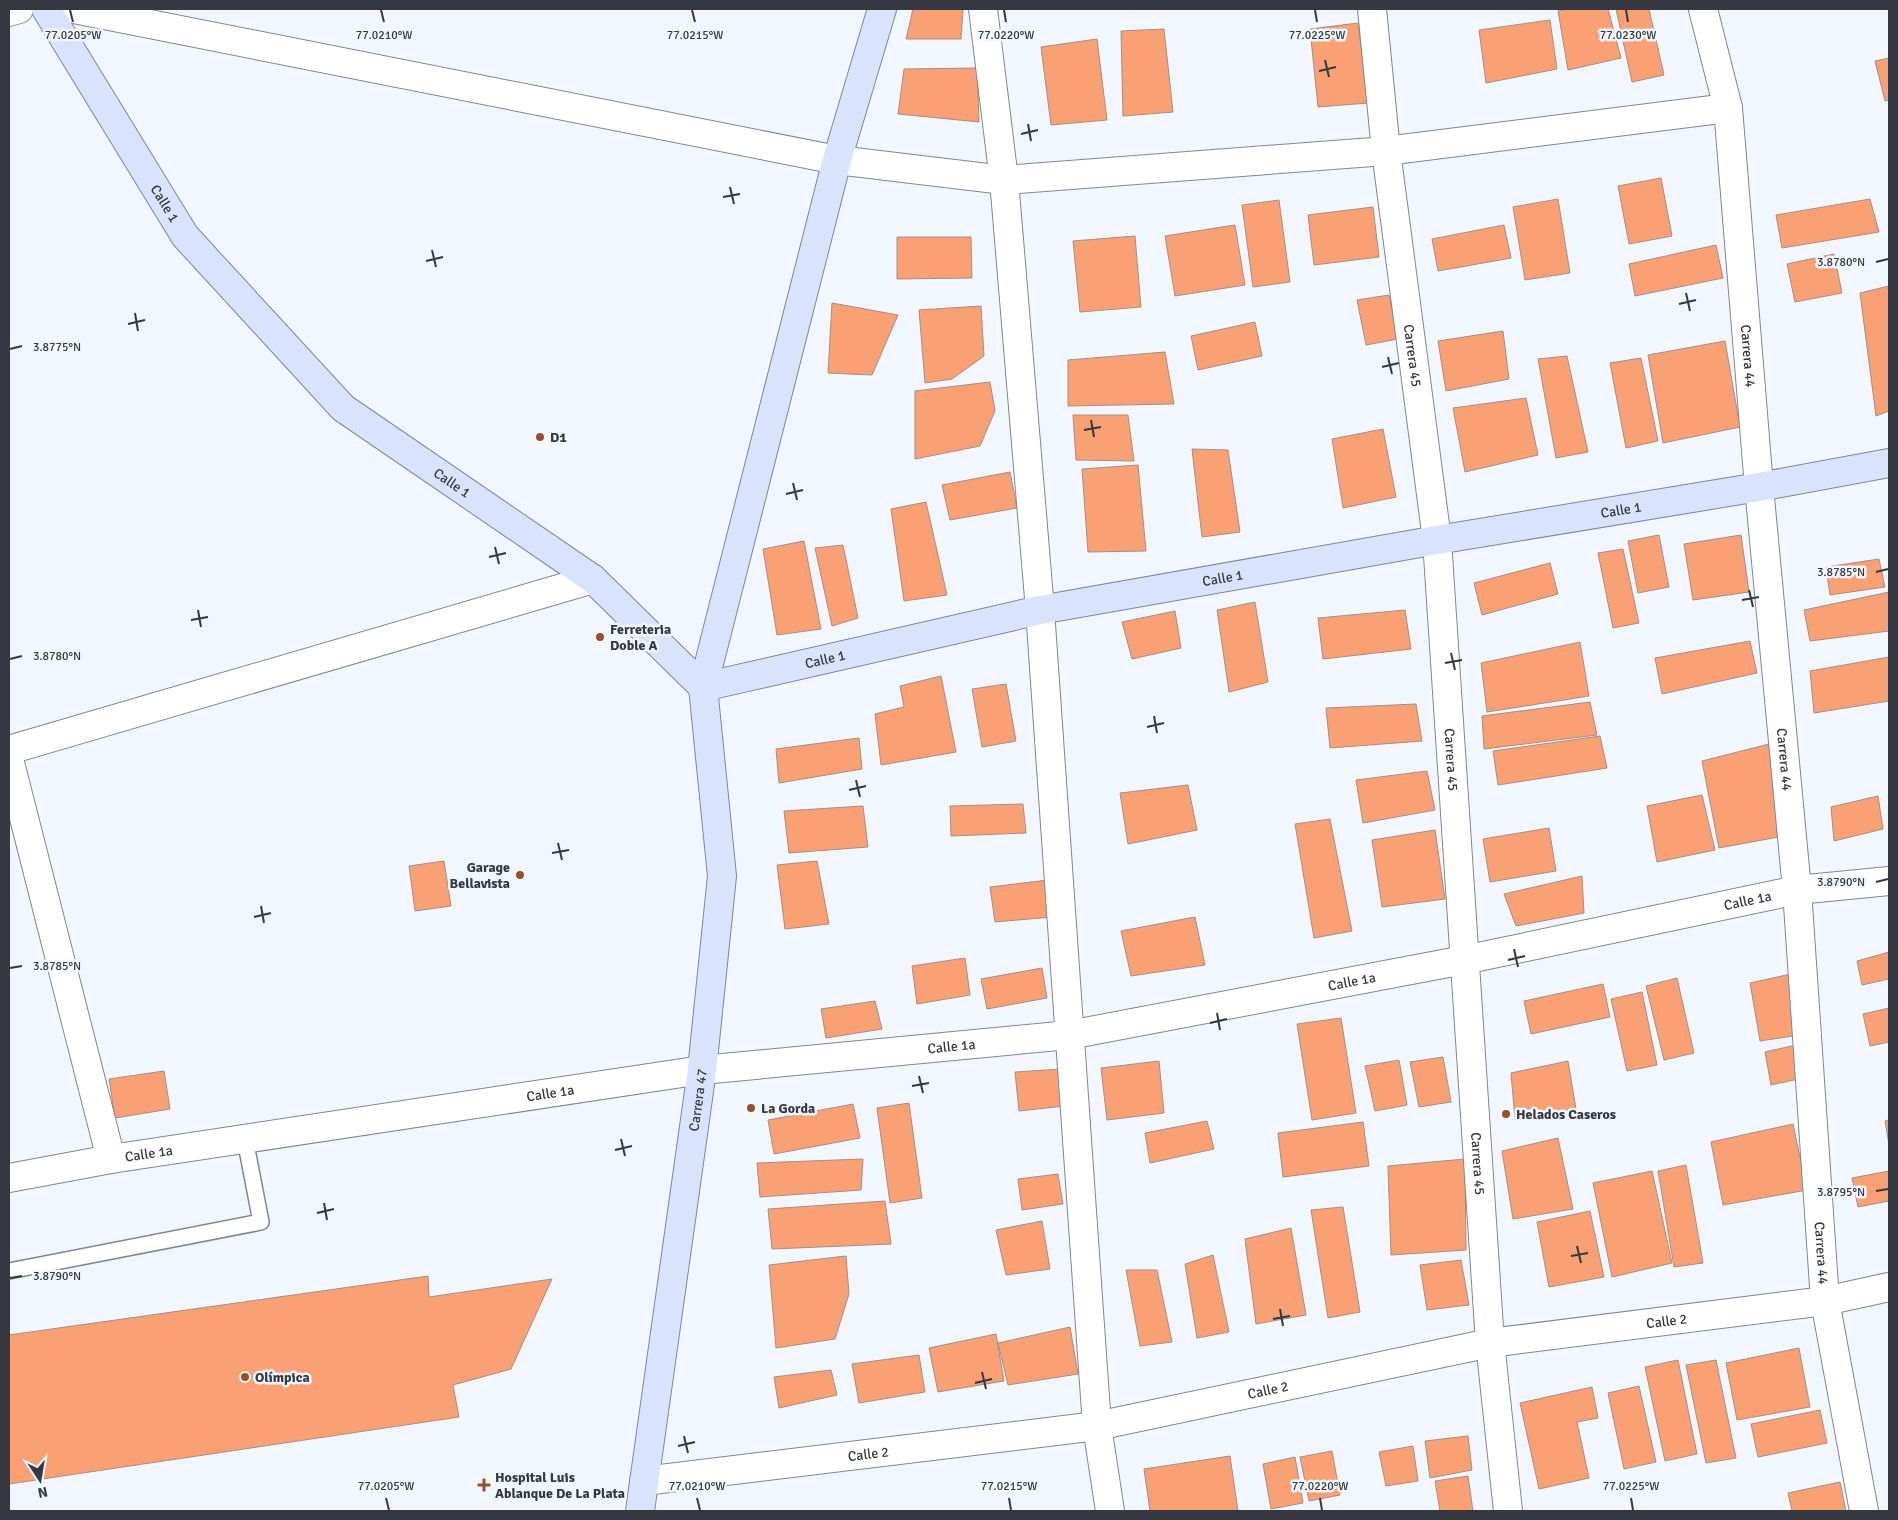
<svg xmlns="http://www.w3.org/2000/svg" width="1898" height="1520" font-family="Signika,sans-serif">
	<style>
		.building { fill: #f9a174; stroke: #a48e83 }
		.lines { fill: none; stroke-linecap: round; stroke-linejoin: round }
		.lane-casing { stroke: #7d8699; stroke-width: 18 }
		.street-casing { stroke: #7d8699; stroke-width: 30 }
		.secondary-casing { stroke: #7d8699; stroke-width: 30 }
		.lane { stroke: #fff; stroke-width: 15 }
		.street { stroke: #fff; stroke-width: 28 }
		.secondary { stroke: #d9e3fd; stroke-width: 28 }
		.ticks { fill: none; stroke: #353841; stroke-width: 2 }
		.poi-dot { fill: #975029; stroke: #f2f6ff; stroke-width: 2 }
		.labels { text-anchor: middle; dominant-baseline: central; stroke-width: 5; stroke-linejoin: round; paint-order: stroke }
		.street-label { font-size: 14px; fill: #353841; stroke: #f2f6ff }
		.poi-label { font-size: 14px; font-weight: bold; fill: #353841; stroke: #f2f6ff; text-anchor: start }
		.ticks-label { font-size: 12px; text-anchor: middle; fill: #353841; stroke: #f2f6ff; stroke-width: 5; stroke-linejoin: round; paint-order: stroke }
	</style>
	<rect width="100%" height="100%" fill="#f2f6ff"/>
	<path class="building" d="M913,9H963L961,39H906Z
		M1569,9H1608L1621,58L1568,70L1558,11Z
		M1616,9H1649L1664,75L1632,82Z
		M1550,20L1557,69L1486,83L1479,30Z
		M1358,23L1368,103L1318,107L1310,29Z
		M1164,29L1173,112L1123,116L1121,31Z
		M1097,39L1107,120L1051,125L1041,47Z
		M1889,58V100L1885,101L1875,61Z
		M977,68L979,122L898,114L904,69Z
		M1661,178L1672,236L1629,244L1618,186Z
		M1558,199L1570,273L1525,280L1513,207Z
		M1870,199L1879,232L1782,248L1776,215Z
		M1279,200L1290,282L1253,287L1242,205Z
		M1373,207L1379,257L1314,265L1308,215Z
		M1235,225L1245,285L1175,296L1165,236Z
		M1504,225L1511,258L1438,271L1432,239Z
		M1135,236L1141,307L1080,312L1073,241Z
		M897,237H971L972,278L897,279Z
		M1716,245L1723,278L1635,296L1629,264Z
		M1834,254L1842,293L1795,302L1787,264Z
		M1889,286V411L1876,416L1860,293Z
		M1389,295L1398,339L1366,345L1357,300Z
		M832,303L898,315L872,375L828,373Z
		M981,306L984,356L952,379L925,383L919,310Z
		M1255,322L1262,356L1198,370L1191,336Z
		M1503,331L1509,379L1446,391L1438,341Z
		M1725,341L1740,427L1663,443L1648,355Z
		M1165,352L1174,404L1068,406V360Z
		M1567,356L1588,452L1556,458L1538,359Z
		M1641,358L1658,441L1626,448L1610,363Z
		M990,382L995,411L980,446L915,459V391Z
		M1526,398L1538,455L1465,472L1453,408Z
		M1073,415H1128L1134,461L1076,460Z
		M1383,429L1396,497L1343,508L1332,439Z
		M1192,449L1228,450L1240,532L1202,537Z
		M1138,465L1146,551L1088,552L1082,469Z
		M1010,472L1017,508L950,520L942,485Z
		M926,502L947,595L904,601L891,509Z
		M1659,535L1669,587L1638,593L1628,541Z
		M1741,535L1749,592L1693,600L1684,544Z
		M804,541L821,629L777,635L763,549Z
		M843,545L858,618L832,626L815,548Z
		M1623,549L1639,623L1613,628L1598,553Z
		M1879,559L1885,587L1830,595L1826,567Z
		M1550,563L1558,594L1482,615L1474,583Z
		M1889,592V631L1810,641L1804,610Z
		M1255,602L1268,682L1229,692L1217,610Z
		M1405,610L1411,649L1323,659L1318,618Z
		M1175,611L1181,648L1132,659L1122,622Z
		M1750,641L1757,673L1662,694L1655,658Z
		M1580,642L1589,696L1487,712L1481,663Z
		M1889,657V701L1814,713L1810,671Z
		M941,676L956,752L881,765L875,714L904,707L900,686Z
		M1006,684L1016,741L982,747L972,689Z
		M1590,702L1597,735L1484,749L1482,716Z
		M1416,704L1422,741L1330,748L1326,708Z
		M1600,736L1607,768L1498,785L1493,751Z
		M859,738L862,769L779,783L776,749Z
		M1769,744L1789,835L1719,848L1702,761Z
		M1427,771L1435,810L1363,823L1356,780Z
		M1188,785L1197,830L1128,844L1120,793Z
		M1702,795L1715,850L1657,862L1647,806Z
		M1878,796L1883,829L1834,841L1831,807Z
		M1023,804L1026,833L951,836L950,806Z
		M863,806L868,847L789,853L784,811Z
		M1330,819L1352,931L1314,938L1295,824Z
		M1549,828L1556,871L1490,882L1483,839Z
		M1435,830L1445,899L1382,907L1372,840Z
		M444,861L451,906L415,911L409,866Z
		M817,861L829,924L785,929L777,865Z
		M1582,876L1584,913L1516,926L1504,894Z
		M1048,880L1052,917L995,922L990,887Z
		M1195,917L1205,965L1131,976L1121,931Z
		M1889,952V979L1862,985L1857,961Z
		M965,958L970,995L917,1004L912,966Z
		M1042,968L1047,998L987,1009L981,979Z
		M1791,974L1800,1035L1760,1041L1750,983Z
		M1677,978L1694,1053L1664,1060L1646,986Z
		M1603,984L1610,1017L1531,1034L1524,1001Z
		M1642,992L1657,1065L1627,1071L1611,999Z
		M875,1001L882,1029L826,1038L821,1009Z
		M1889,1008V1042L1870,1046L1863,1014Z
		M1341,1018L1356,1113L1312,1120L1297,1024Z
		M1796,1045L1803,1078L1771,1085L1765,1052Z
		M1443,1057L1451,1102L1419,1107L1410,1062Z
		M1399,1060L1407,1105L1375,1111L1365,1066Z
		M1159,1061L1164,1113L1107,1120L1101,1068Z
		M1568,1061L1576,1109L1515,1119L1511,1073Z
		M1062,1069L1064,1106L1019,1111L1015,1072Z
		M164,1071L170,1109L115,1118L109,1079Z
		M909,1103L922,1198L890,1203L877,1108Z
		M853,1104L860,1138L774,1154L768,1120Z
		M1889,1120V1145L1885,1121Z
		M1207,1121L1214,1149L1150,1163L1145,1133Z
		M1363,1122L1369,1166L1283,1177L1278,1133Z
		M1793,1124L1807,1190L1723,1205L1711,1142Z
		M1558,1138L1573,1209L1513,1219L1502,1151Z
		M863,1159L861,1190L760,1197L757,1163Z
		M1465,1159L1466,1250L1391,1255L1388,1166Z
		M1686,1165L1703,1263L1674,1267L1658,1171Z
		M1652,1171L1672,1263L1612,1277L1593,1183Z
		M1889,1171V1201L1858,1207L1852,1178Z
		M1058,1174L1063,1204L1022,1210L1018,1179Z
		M885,1201L891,1244L772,1249L768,1209Z
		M1343,1207L1360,1312L1328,1318L1311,1210Z
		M1590,1211L1604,1277L1549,1287L1537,1222Z
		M1042,1221L1050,1269L1006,1275L996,1230Z
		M1291,1228L1306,1315L1256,1324L1245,1239Z
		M1213,1255L1229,1332L1197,1338L1185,1264Z
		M846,1256L849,1294L835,1339L776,1348L769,1265Z
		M1461,1260L1469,1305L1427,1310L1420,1265Z
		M1126,1270H1157L1172,1342L1140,1346Z
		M428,1276L429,1297L552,1279L511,1369L453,1385L459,1417L9,1484V1335Z
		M1070,1327L1078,1374L1008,1385L998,1343Z
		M996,1334L1004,1381L938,1392L929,1348Z
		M1799,1348L1810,1407L1737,1420L1726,1363Z
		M919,1355L925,1392L859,1403L852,1364Z
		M1678,1360L1697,1454L1665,1461L1645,1367Z
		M1716,1360L1736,1458L1706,1463L1686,1365Z
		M831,1370L837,1395L779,1408L774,1377Z
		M1639,1386L1656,1462L1624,1469L1608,1393Z
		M1592,1387L1598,1418L1577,1422L1589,1478L1539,1489L1520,1403Z
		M1820,1410L1827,1443L1758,1457L1751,1424Z
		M1468,1436L1472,1470L1430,1478L1425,1441Z
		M1413,1446L1418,1481L1386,1486L1379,1452Z
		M1332,1451L1340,1495L1309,1501L1300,1457Z
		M1230,1456L1238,1511H1150L1144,1469Z
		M1295,1457L1303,1503L1271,1509L1263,1464Z
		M1468,1476L1473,1511H1440L1435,1481Z
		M1840,1482L1846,1511H1792L1788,1493Z"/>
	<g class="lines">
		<g class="lane-casing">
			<path id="lane" d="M9,1271L261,1222L245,1139"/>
		</g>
		<g class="street-casing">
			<g id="street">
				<path d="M74,9L837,160L1004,180L1386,151L1728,108"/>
				<path d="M983,9L1004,180L1040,610L1097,1426L1110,1511"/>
				<path id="s1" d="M1372,9L1386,151L1437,540L1490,1343L1508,1511"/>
				<path id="s2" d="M1703,9L1728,108L1759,487L1797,890L1825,1301L1864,1511"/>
				<path d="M9,12L19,9"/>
				<path d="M9,750L593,579"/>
				<path d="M9,759L111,1159"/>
				<path id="s3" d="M9,1178L111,1159L702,1070L1069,1035L1464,960L1797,890L1889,881"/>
				<path id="s4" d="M644,1481L1097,1426L1490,1343L1825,1301L1889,1287"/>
			</g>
		</g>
		<g class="secondary-casing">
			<g id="secondary">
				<path id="s5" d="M46,9L185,236L343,408L593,579L703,687L1040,610L1437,540L1759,487L1889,463"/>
				<path id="s6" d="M640,1511L702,1070L722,876L703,687L837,160L882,9"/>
			</g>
		</g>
		<use href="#lane" class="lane"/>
		<use href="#street" class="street"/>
		<use href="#secondary" class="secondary"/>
	</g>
	<path class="ticks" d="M70,10L73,22M381,10L384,22M692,10L695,22M1004,10L1006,22M1315,10L1317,22M1626,10L1628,22M1325,60L1329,77M1319,71L1336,67M1028,124L1031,141M1021,134L1038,130M730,187L734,204M723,197L740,194M432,250L436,267M426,261L443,257M1876,262L1888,259M1686,293L1690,311M1679,304L1696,300M135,313L138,331M128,324L145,320M10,349L22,346M1388,357L1392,374M1382,367L1399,363M1091,420L1094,437M1084,430L1101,427M793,483L797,500M786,494L803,490M495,547L499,564M489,557L506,553M1876,572L1888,569M1749,590L1753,607M1742,600L1759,597M198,610L201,627M191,620L208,617M1451,653L1455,670M10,659L22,656M1445,663L1462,660M1154,716L1157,733M1147,727L1164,723M856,780L860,797M849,790L866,786M558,843L562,860M552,853L569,850M1876,882L1888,879M261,906L264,923M254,917L271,913M1514,949L1518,967M1508,960L1525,956M10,968L22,966M1217,1013L1220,1030M1210,1023L1227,1019M919,1076L923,1093M912,1086L929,1083M621,1139L625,1156M615,1150L632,1146M1876,1191L1888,1189M324,1203L327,1220M317,1213L334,1209M1577,1246L1581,1263M1571,1256L1588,1253M10,1278L22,1276M1280,1309L1283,1326M1273,1319L1290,1316M982,1372L986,1389M975,1383L992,1379M684,1436L688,1453M678,1446L695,1442M386,1498L389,1510M697,1498L700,1510M1009,1498L1011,1510M1320,1498L1322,1510M1631,1498L1633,1510"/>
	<g class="poi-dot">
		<circle cx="540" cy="437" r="5"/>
		<circle cx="600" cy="637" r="5"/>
		<circle cx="520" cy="875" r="5"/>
		<circle cx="751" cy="1108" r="5"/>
		<circle cx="1506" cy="1114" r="5"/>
		<circle cx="245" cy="1377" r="5"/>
		<path d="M481.5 1477.5h5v5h5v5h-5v5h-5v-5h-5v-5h5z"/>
	</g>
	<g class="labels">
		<g class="street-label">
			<text stroke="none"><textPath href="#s5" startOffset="228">Calle 1</textPath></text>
			<text stroke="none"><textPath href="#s1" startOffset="349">Carrera 45</textPath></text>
			<text stroke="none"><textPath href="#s2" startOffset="351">Carrera 44</textPath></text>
			<text stroke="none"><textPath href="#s5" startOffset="632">Calle 1</textPath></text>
			<text stroke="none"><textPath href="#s5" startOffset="1892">Calle 1</textPath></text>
			<text stroke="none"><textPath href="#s5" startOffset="1488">Calle 1</textPath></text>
			<text stroke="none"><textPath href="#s5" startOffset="1082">Calle 1</textPath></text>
			<text stroke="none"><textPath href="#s1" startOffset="755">Carrera 45</textPath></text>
			<text stroke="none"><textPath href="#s2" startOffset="756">Carrera 44</textPath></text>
			<text stroke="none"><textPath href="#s3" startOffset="1762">Calle 1a</textPath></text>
			<text stroke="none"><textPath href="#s3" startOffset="1358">Calle 1a</textPath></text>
			<text stroke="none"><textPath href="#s3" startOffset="952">Calle 1a</textPath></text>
			<text stroke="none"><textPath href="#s3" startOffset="548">Calle 1a</textPath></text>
			<text stroke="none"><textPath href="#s6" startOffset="415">Carrera 47</textPath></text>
			<text stroke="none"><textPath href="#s3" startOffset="142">Calle 1a</textPath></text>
			<text stroke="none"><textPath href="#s1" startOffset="1160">Carrera 45</textPath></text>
			<text stroke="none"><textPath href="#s2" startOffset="1251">Carrera 44</textPath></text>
			<text stroke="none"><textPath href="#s4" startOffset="1036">Calle 2</textPath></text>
			<text stroke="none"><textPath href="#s4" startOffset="631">Calle 2</textPath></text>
			<text stroke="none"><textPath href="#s4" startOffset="226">Calle 2</textPath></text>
		</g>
		<g class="poi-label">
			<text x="550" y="437">D1</text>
			<text x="610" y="629">Ferreteria<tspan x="610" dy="16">Doble A</tspan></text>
			<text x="510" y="867" text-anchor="end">Garage<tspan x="510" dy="16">Bellavista</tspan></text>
			<text x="761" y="1108">La Gorda</text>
			<text x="1516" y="1114">Helados Caseros</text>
			<text x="255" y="1377">Olímpica</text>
			<text x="495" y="1477">Hospital Luis<tspan x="495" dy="16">Ablanque De La Plata</tspan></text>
		</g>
	</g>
	<g class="ticks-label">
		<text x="73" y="39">77.0205°W</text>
		<text x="384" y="39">77.0210°W</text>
		<text x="695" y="39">77.0215°W</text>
		<text x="1006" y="39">77.0220°W</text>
		<text x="1317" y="39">77.0225°W</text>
		<text x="1628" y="39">77.0230°W</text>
		<text x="1841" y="266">3.8780°N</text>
		<text x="57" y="351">3.8775°N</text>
		<text x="1841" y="576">3.8785°N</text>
		<text x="57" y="660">3.8780°N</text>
		<text x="1841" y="886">3.8790°N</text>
		<text x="57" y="970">3.8785°N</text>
		<text x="1841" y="1196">3.8795°N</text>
		<text x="57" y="1280">3.8790°N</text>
		<text x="386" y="1490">77.0205°W</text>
		<text x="697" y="1490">77.0210°W</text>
		<text x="1009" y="1490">77.0215°W</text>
		<text x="1320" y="1490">77.0220°W</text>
		<text x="1631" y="1490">77.0225°W</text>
	</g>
	<rect width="1898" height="1520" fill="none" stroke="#353841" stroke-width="20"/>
	<g transform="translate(40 1480) rotate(168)" stroke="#f2f6ff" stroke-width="4" paint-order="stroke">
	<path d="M0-4L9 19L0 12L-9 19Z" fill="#353841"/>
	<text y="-8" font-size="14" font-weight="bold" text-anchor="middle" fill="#353841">N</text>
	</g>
</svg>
